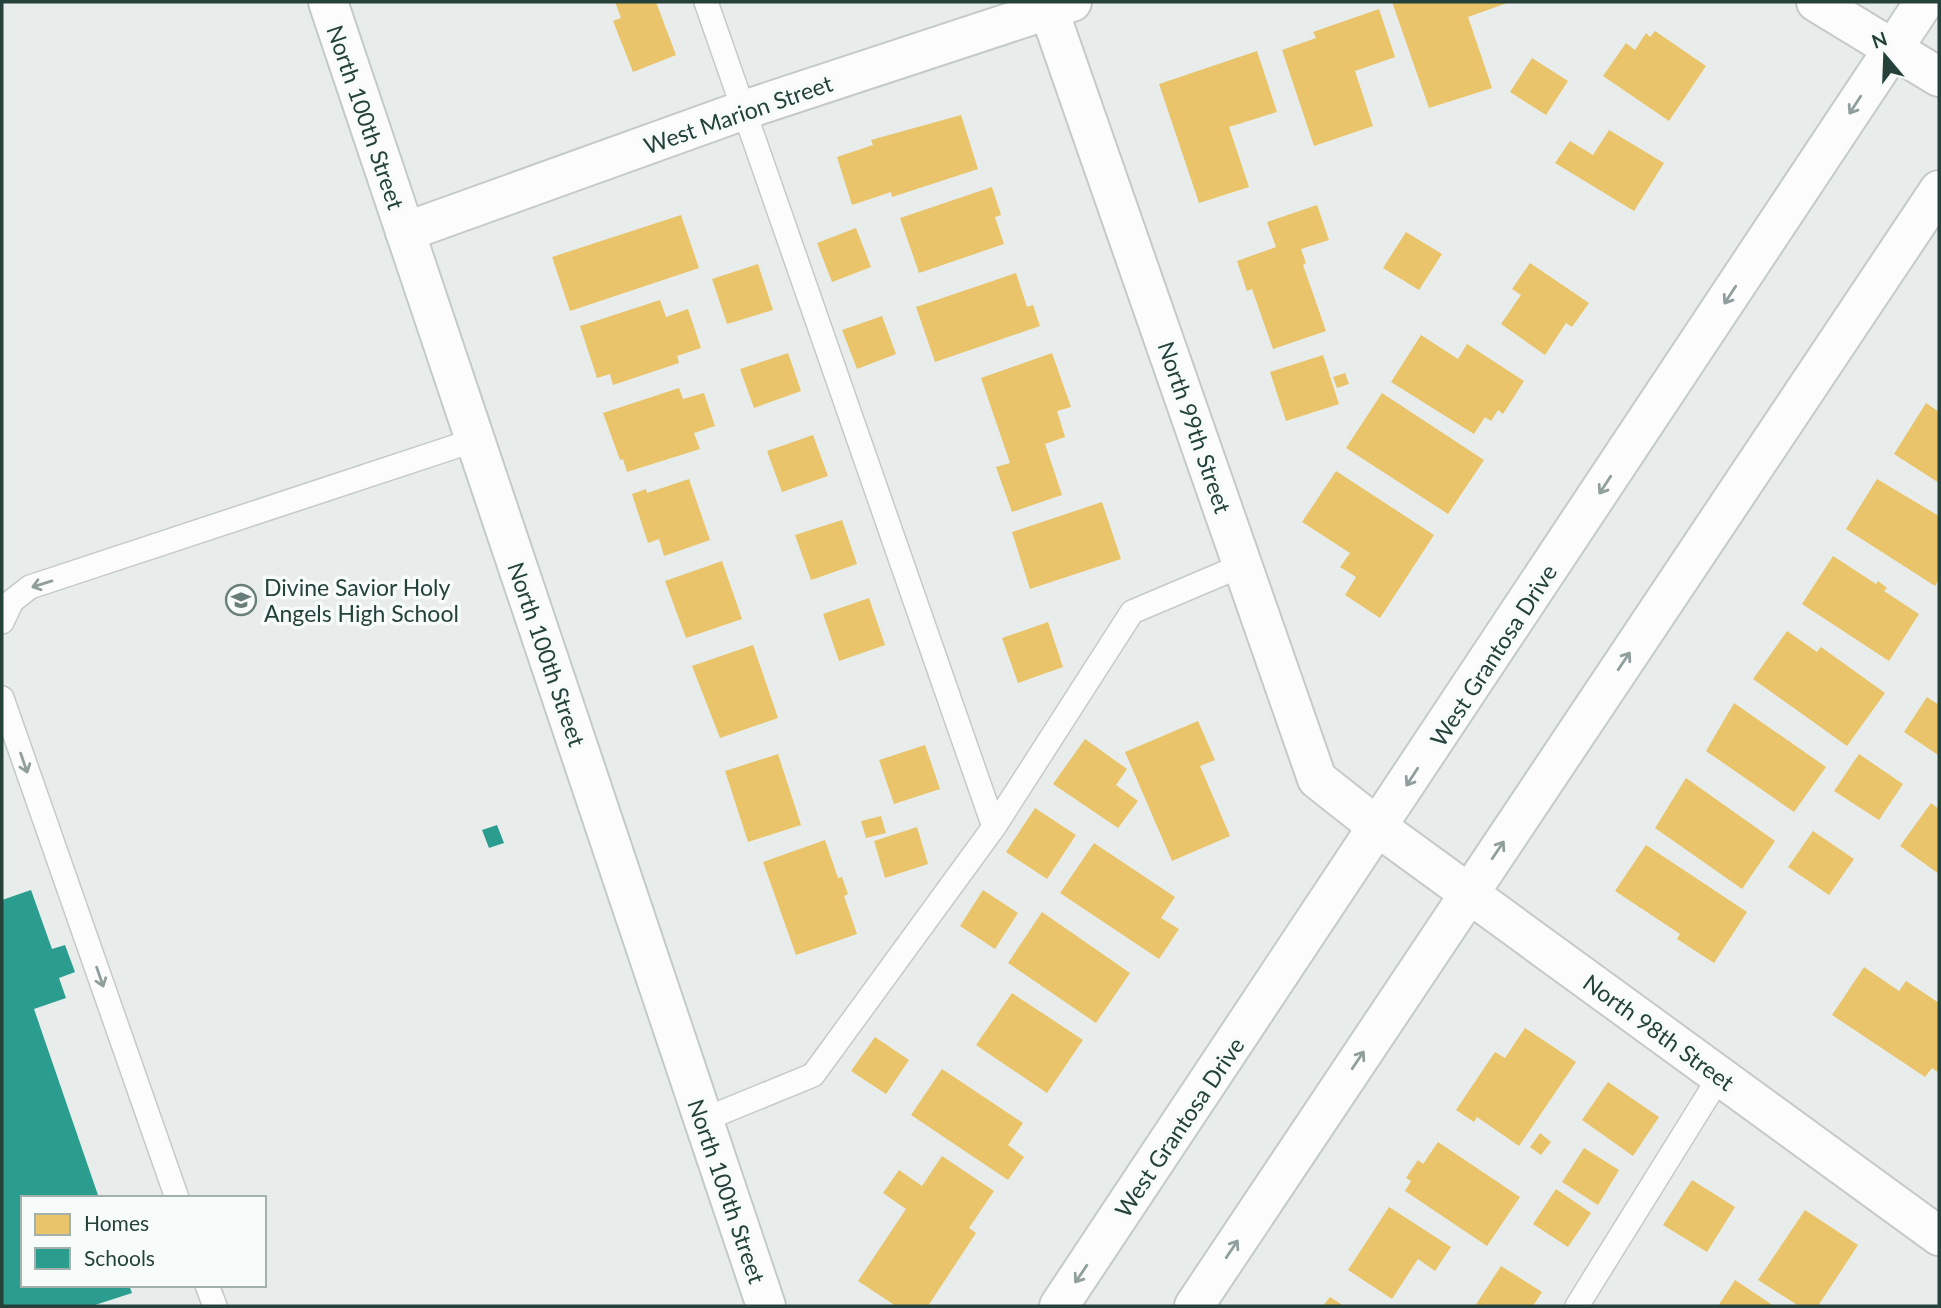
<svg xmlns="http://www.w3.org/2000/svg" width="1941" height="1308" font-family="Lato,sans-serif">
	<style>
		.homes { fill: #e9c46a }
		.schools { fill: #2a9d8f }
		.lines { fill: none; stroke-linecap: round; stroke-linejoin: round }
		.lane-casing { stroke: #c5cac8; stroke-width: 26 }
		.street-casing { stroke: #c5cac8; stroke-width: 42 }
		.secondary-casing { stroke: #c3cbc8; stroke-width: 42 }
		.lane { stroke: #fcfcfc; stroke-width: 23 }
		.street { stroke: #fcfcfc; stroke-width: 38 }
		.secondary { stroke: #fcfcfc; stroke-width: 38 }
		.oneway { stroke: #909f9b }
		.labels { text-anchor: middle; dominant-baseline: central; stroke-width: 7; stroke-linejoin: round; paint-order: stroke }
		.street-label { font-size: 23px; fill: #24423a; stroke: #f7fbf9 }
		.poi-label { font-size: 23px; fill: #24423a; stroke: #f7fbf9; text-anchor: start }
	</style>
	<rect width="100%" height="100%" fill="#e8edeb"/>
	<path class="homes" d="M615,2H656L676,55L633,72L613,21L621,18Z
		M1392,2H1510L1468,17L1492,88L1429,108Z
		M1379,9L1395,57L1355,71L1373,126L1314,146L1282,50L1316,38L1313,32Z
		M1655,31L1706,66L1669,121L1603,76L1626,43L1635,50L1646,33L1650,37Z
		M1257,51L1277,112L1229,127L1249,187L1199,203L1159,84Z
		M1532,58L1568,81L1546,115L1510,92Z
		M961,115L978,169L892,197L891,192L852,205L837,157L873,145L871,140Z
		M1609,130L1664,163L1634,211L1555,163L1570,141L1593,155Z
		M992,187L1001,215L995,217L1004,244L919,273L900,218Z
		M1317,205L1329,240L1301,249L1306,263L1303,265L1326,331L1273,349L1252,289L1247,291L1237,261L1276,247L1267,222Z
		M681,215L699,268L570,311L552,257Z
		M856,228L871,267L832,282L817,243Z
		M1406,232L1442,254L1419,290L1383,268Z
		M1530,263L1589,303L1572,327L1566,323L1545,355L1501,324L1521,295L1512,289Z
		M758,264L773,310L727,324L712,279Z
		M1016,273L1027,307L1033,305L1040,326L935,362L916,307Z
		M660,300L666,317L688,309L701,348L677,356L679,363L613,385L610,374L597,378L580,326Z
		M882,316L896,354L857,369L842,330Z
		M1421,335L1458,359L1467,344L1524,381L1503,414L1498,410L1491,421L1485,417L1474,434L1391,382Z
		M788,353L801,391L754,408L740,369Z
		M1052,353L1071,407L1057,411L1065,437L1045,444L1062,495L1012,512L996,467L1010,463L981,378Z
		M1323,355L1339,404L1286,421L1270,372Z
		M1345,373L1349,384L1337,388L1333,377Z
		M679,388L683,399L704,393L715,426L694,433L700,449L627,472L623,459L620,460L603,413Z
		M1382,393L1484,460L1448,514L1346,448Z
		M1926,403L1939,412V483L1894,454Z
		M813,435L828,476L782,492L767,451Z
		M1336,471L1434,535L1380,618L1345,595L1356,577L1340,567L1350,553L1302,522Z
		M689,479L710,540L664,556L659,539L648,543L632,494L646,489L647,493Z
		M1877,479L1939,516V579L1935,586L1846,529Z
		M1102,502L1121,559L1030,589L1012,532Z
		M842,520L857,564L811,580L795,535Z
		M1833,556L1876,584L1878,581L1887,588L1884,591L1919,614L1889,661L1802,604Z
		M722,561L742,619L686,638L665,581Z
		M869,598L885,645L839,661L823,614Z
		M1048,622L1063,667L1018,683L1002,638Z
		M1787,631L1817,652L1821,647L1885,693L1847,746L1753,679Z
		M753,645L778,718L720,738L692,666Z
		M1927,697L1939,705L1938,755L1904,732Z
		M1734,703L1826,767L1794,812L1706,751Z
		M1198,721L1215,760L1200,766L1230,836L1172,861L1125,752Z
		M1085,739L1127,769L1116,785L1138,801L1118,828L1053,784Z
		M925,745L940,789L894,804L879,760Z
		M778,754L801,825L748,842L725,771Z
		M1859,754L1903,784L1879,820L1834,791Z
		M1686,778L1775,841L1742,889L1655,828Z
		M1931,803L1939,809V874L1900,846Z
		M1035,808L1076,835L1047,879L1006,852Z
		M881,816L886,833L866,838L861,821Z
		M917,827L928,864L885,878L874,841Z
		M1813,831L1854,859L1829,895L1788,867Z
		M825,840L838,878L842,877L848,894L844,896L857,934L796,955L763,862Z
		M1094,843L1175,897L1161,918L1179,929L1159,959L1060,893Z
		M1646,845L1747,912L1714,963L1677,939L1680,934L1615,891Z
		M983,890L1018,913L995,949L960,926Z
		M1042,912L1130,973L1096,1023L1008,963Z
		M1864,967L1899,991L1906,981L1939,1003V1073L1932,1068L1925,1077L1832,1015Z
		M1012,993L1083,1040L1047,1093L976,1045Z
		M1525,1028L1576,1062L1519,1146L1477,1117L1474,1122L1456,1110L1495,1052L1505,1058Z
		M875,1037L909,1060L886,1094L851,1071Z
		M942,1069L1023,1123L1008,1145L1024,1157L1008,1180L911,1115Z
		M1608,1082L1659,1117L1633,1156L1582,1120Z
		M1540,1133L1551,1142L1541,1155L1530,1147Z
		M1438,1142L1520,1197L1487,1246L1405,1191L1411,1181L1406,1178L1418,1160L1423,1164Z
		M1584,1148L1619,1170L1598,1205L1562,1182Z
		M942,1156L994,1191L969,1228L976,1233L928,1306H896L858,1281L906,1209L883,1193L899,1170L922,1186Z
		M1692,1180L1735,1207L1707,1252L1663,1225Z
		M1556,1189L1591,1213L1568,1247L1533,1224Z
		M1389,1207L1451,1247L1435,1271L1418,1259L1392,1299L1348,1270Z
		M1805,1210L1858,1245L1818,1306H1799L1758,1280Z
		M1501,1266L1542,1292L1533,1306H1475Z
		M1735,1280L1774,1306H1718Z
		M1330,1297L1344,1306H1323Z"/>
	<path class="schools" d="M497,825L504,843L489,848L482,830Z
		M31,890L52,949L65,945L75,972L59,978L66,998L34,1009L99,1198H23V1285H129L132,1293L92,1306H2V900Z"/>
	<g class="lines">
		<g class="lane-casing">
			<path id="lane" d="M706,2L994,827
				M2,622L12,601L30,587L475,440
				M2,698L177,1198
				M703,1120L813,1075L994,827L1132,612L1243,565
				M207,1285L215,1306
				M1577,1306L1720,1076"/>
		</g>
		<g class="street-casing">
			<path id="street" d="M1046,2L1317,779L1379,828L1939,1236
				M1816,2L1939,77
				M405,232L744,110L1072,2"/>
		</g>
		<g class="secondary-casing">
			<path id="secondary" d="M328,2L766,1306
				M1059,1306L1924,2
				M1194,1306L1939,190"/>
		</g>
		<use href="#lane" class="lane"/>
		<use href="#street" class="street"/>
		<use href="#secondary" class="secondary"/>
	</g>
	<defs><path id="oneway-shaft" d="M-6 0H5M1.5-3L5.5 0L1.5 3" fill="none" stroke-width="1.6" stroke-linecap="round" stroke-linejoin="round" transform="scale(1.75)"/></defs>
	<g class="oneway">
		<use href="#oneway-shaft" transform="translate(1855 105) rotate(123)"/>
		<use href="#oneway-shaft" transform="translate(1730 295) rotate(123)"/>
		<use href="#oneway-shaft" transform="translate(1605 485) rotate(123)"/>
		<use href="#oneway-shaft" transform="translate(42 584) rotate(163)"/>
		<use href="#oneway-shaft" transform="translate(1624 661) rotate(-56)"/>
		<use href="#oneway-shaft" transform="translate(24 763) rotate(71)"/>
		<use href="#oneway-shaft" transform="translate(1412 777) rotate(123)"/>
		<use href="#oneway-shaft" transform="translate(1498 850) rotate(-56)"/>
		<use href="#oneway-shaft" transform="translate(100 977) rotate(71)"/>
		<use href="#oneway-shaft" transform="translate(1358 1060) rotate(-56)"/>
		<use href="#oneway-shaft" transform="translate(1232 1249) rotate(-56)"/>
		<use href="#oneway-shaft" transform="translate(1081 1274) rotate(124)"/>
	</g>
	<defs>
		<g id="school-ring" transform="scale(1.575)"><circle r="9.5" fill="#f7fbf9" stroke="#697e78" stroke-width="1.5"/><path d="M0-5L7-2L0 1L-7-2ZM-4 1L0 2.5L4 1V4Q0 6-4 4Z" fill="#697e78"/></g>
	</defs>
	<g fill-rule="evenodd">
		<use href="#school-ring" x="241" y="600"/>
	</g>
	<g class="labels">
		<g class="street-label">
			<text transform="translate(738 114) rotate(-19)">West Marion Street</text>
			<text transform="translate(366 117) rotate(71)">North 100th Street</text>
			<text transform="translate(1195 427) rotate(71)">North 99th Street</text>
			<text transform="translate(547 654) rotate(71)">North 100th Street</text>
			<text transform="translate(1493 655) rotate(-57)">West Grantosa Drive</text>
			<text transform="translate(1659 1032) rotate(36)">North 98th Street</text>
			<text transform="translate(1179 1127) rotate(-56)">West Grantosa Drive</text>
			<text transform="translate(727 1191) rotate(71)">North 100th Street</text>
		</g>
		<g class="poi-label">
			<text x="264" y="587">Divine Savior Holy<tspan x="264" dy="26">Angels High School</tspan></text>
		</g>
	</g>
	<rect width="1941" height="1308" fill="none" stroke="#24423a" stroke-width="7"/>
	<rect x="21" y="1196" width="245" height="91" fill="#f7fbf9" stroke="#a3b1ad" stroke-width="2"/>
	<rect x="35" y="1214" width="35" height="21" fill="#e9c46a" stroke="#a3b1ad" stroke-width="2"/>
	<text x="84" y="1231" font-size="21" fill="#24423a">Homes</text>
	<rect x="35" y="1248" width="35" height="21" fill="#2a9d8f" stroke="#a3b1ad" stroke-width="2"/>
	<text x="84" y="1266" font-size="21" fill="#24423a">Schools</text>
	<g transform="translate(1885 56) rotate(341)" stroke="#f7fbf9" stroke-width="5" paint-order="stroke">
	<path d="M0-5L12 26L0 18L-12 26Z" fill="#24423a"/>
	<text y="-10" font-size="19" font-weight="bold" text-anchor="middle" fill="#24423a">N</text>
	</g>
</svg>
